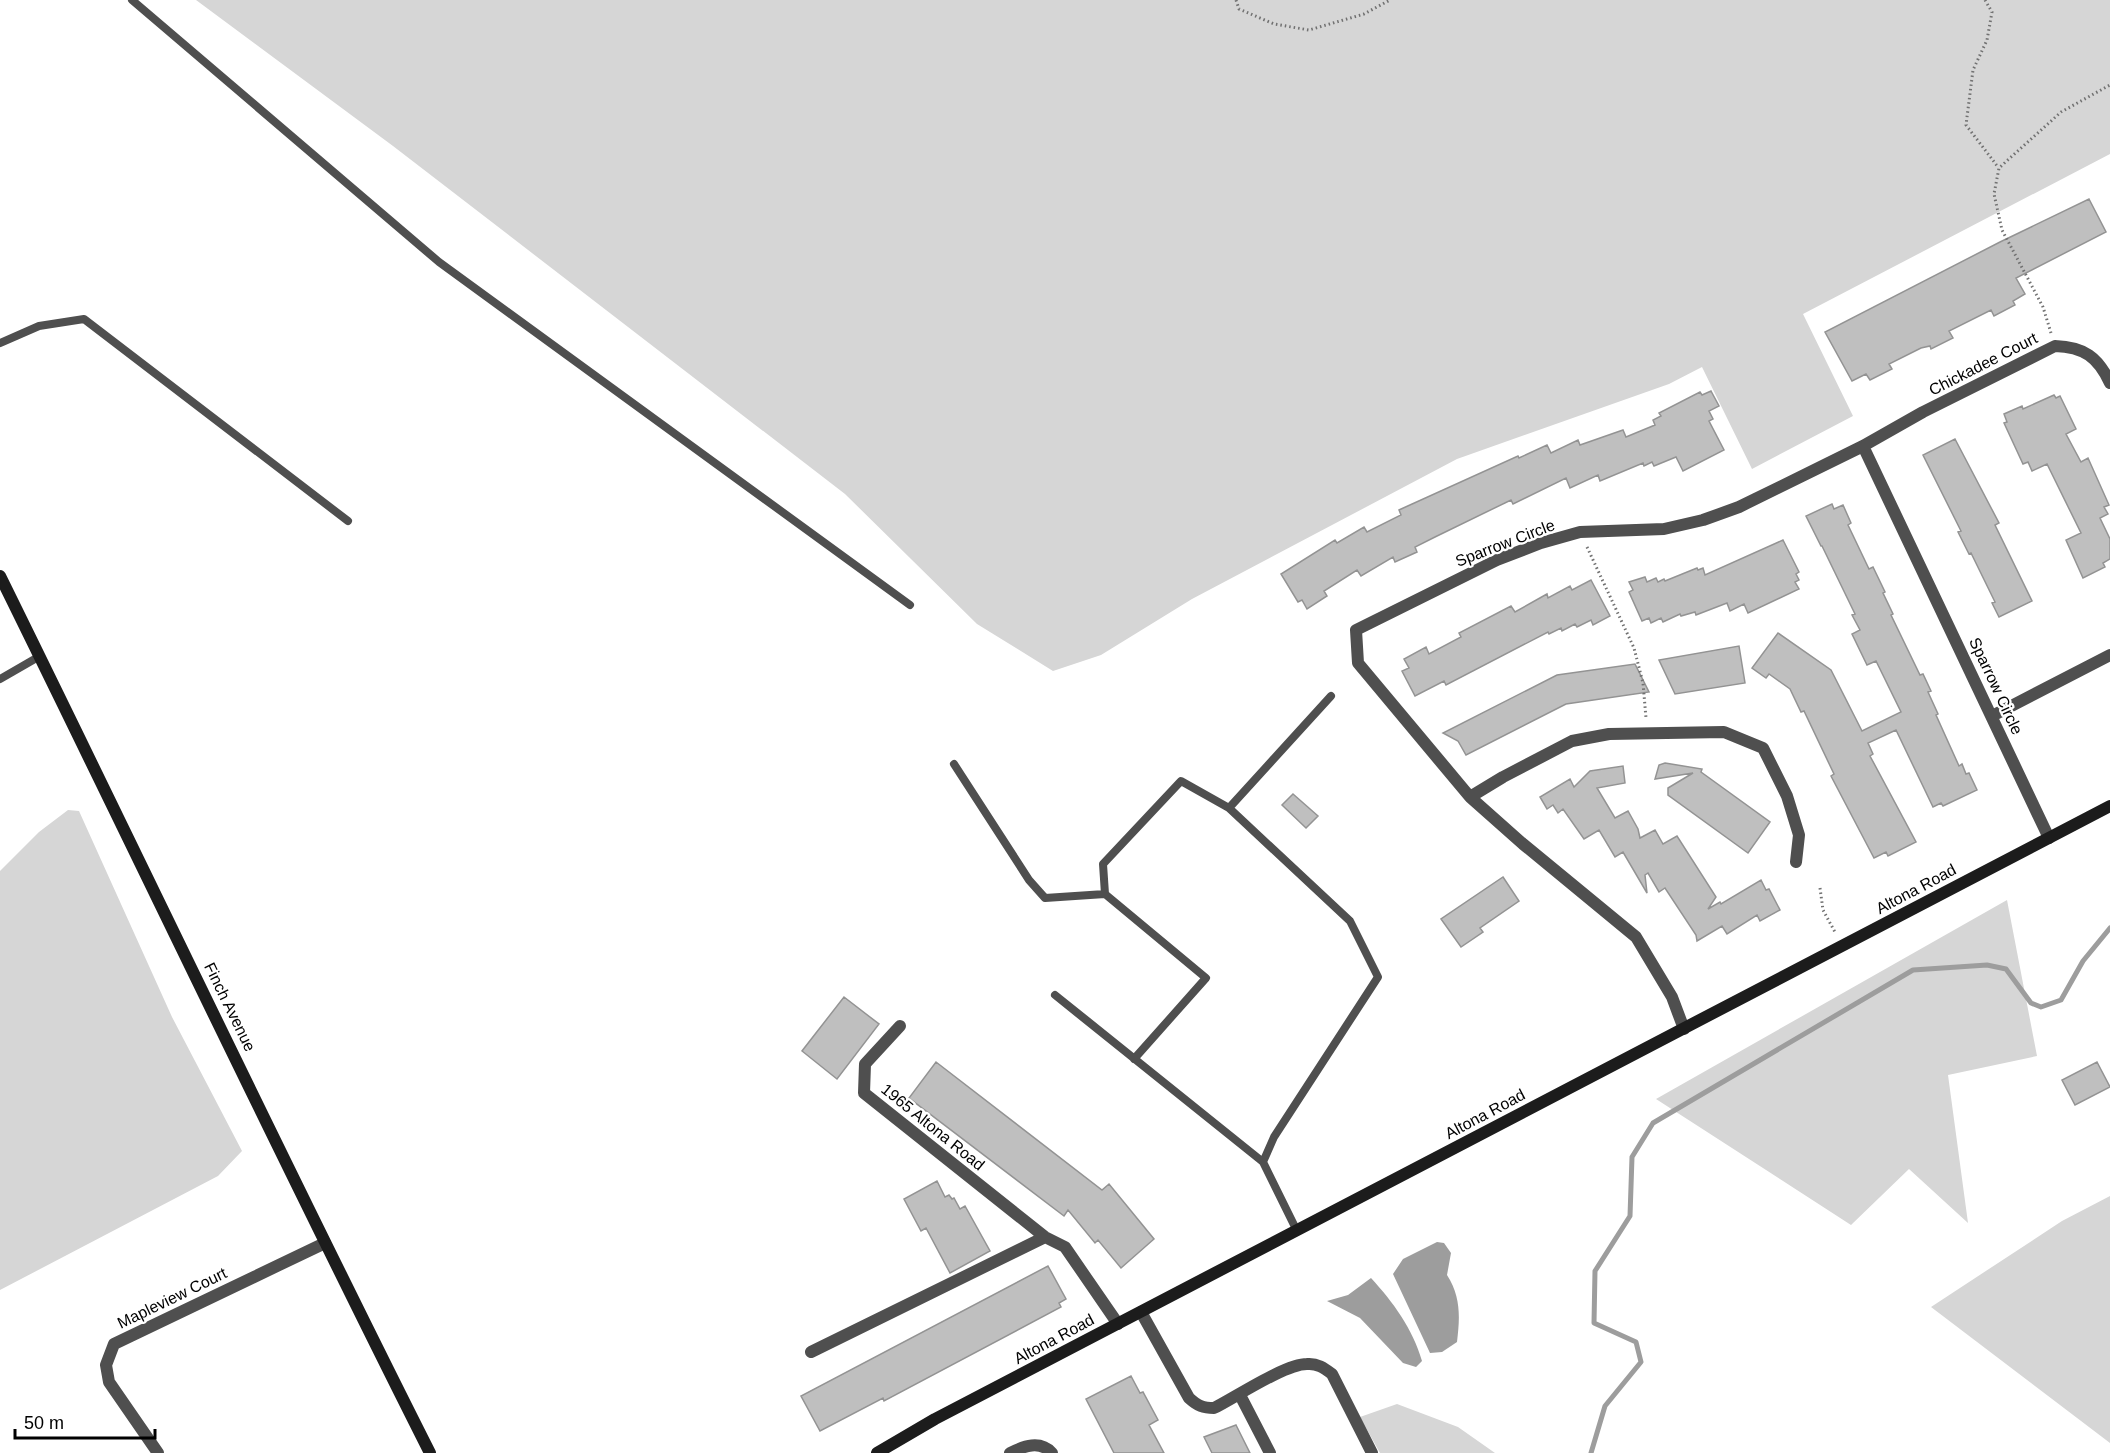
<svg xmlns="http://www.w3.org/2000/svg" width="2110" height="1453" font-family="Helvetica,sans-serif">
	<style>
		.green { fill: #d6d6d6 }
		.water { fill: #9d9d9d }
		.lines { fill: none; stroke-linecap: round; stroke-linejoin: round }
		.stream { stroke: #9d9d9d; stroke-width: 5 }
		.building { fill: #bfbfbf; stroke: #939393; stroke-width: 1.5 }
		.path { stroke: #717171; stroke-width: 3; stroke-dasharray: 1.5 3; stroke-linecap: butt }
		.lane { stroke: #4f4f4f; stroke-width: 8 }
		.street { stroke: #4f4f4f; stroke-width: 12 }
		.secondary { stroke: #1c1c1c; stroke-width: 12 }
		.labels { text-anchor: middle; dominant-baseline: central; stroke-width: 4.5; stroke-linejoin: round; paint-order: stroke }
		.street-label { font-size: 16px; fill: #000; stroke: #fff }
	</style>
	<rect width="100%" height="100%" fill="#fff"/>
	<path class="green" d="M196,0H2110V154L1803,314L1853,416L1752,469L1702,367L1669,384L1457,459L1192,599L1101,655L1053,671L977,624L845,494L393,146Z
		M68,810L79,811L172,1017L242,1151L218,1176L0,1290V871L39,832Z
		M2007,900L2037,1056L1948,1075L1968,1223L1909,1169L1851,1225L1656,1099Z
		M2110,1196V1443L1931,1307L2062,1221Z
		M1397,1404L1458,1427L1495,1453H1380L1360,1417Z"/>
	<path class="water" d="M1437,1242L1444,1243L1451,1253L1447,1275C1461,1297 1460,1317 1457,1342L1442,1352L1430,1353L1393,1274L1403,1259Z
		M1371,1278C1393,1302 1413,1329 1422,1361L1416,1367L1403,1363L1360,1318L1327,1301L1348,1295Z"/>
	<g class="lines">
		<path class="stream" d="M1591,1453L1605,1406L1641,1362L1636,1342L1594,1323L1595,1271L1630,1216L1632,1157L1653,1123L1913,970L1987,965L2006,969L2031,1003L2041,1007L2061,1000L2083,961L2110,928"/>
	</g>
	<path class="building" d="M2089,199L2106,232L2016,278L2025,294L2013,301L2015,305L1994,316L1991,310L1949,331L1953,338L1931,349L1930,346L1921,348L1889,364L1892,369L1870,380L1866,374L1852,381L1825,332L2000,242Z
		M1711,391L1719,406L1709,411L1713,419L1709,421L1724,450L1683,471L1676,457L1654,466L1652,462L1644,466L1643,463L1600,481L1598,475L1570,488L1566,478L1513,504L1511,500L1435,537L1415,547L1417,552L1395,562L1393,557L1361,576L1357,570L1324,591L1327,596L1307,609L1302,600L1298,602L1281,574L1335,540L1337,543L1364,527L1367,532L1401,515L1399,510L1518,456L1519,458L1547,445L1551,453L1578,440L1580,445L1623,430L1626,437L1655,425L1653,420L1661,416L1659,413L1700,392L1702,395Z
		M2054,395L2056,398L2060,396L2076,429L2066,434L2081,462L2088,458L2109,505L2104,507L2108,514L2100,518L2110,539V559L2103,563L2105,567L2083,578L2066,540L2081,533L2047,464L2032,471L2028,462L2023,464L2004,423L2007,422L2004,414L2022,406L2023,409Z
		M1955,439L1999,523L1995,525L2032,601L1999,617L1992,603L1995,602L1971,553L1969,554L1958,532L1961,531L1923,455Z
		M1832,504L1834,509L1843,505L1851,523L1848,525L1869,569L1873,567L1885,592L1883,593L1893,614L1891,615L1920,675L1923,674L1931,691L1928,692L1938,714L1936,715L1959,766L1962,764L1966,774L1969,773L1977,790L1943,806L1941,803L1933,807L1896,730L1868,743L1873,754L1870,756L1916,842L1888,856L1886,852L1874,858L1831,776L1834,774L1804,711L1801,712L1790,689L1769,674L1766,678L1752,668L1778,633L1831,670L1862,731L1901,712L1876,661L1867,665L1852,634L1860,630L1852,615L1855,614L1822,546H1821L1806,516Z
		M1783,540L1799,572L1796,574L1799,580L1795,582L1799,589L1748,613L1744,604L1730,611L1727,603L1696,615L1695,612L1681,616L1680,614L1663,622L1661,618L1651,623L1649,618L1642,621L1629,592L1633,590L1629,582L1645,577L1647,582L1656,578L1658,582L1664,579L1665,581L1697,568L1698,570L1703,568L1705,575Z
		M1591,580L1610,616L1593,625L1591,620L1577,627L1575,624L1562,631L1561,628L1549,634L1548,632L1446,685L1444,681L1415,696L1402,671L1409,668L1404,659L1426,647L1429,654L1461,637L1459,633L1511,606L1515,612L1547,594L1548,598L1570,586L1572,590Z
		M1739,646L1745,683L1675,694L1659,660Z
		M1635,664L1649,692L1566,704L1466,755L1458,741L1443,733L1557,675Z
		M1665,763L1702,769L1701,772L1770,822L1748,853L1668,795V788L1693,773L1655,779L1659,765Z
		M1623,766L1625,783L1597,788L1615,818L1628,811L1638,829L1640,838L1655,830L1663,844L1677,836L1716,897L1708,909L1720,902L1721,904L1761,880L1766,890L1769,889L1780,910L1760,921L1757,915L1727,934L1722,926L1697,941L1696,935L1665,888L1659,892L1648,873L1645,875L1647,893L1623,852L1615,857L1599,830L1584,839L1563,809L1558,813L1553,805L1547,809L1540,797L1570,779L1574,787L1590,771Z
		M1293,794L1318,816L1306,828L1282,805Z
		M1503,877L1519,901L1480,928L1483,932L1461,947L1441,919Z
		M844,997L879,1024L837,1079L802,1051Z
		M936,1062L1102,1190L1109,1184L1154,1239L1121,1268L1098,1240L1095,1243L1068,1210L1064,1216L909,1098Z
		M2097,1062L2110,1087L2075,1105L2062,1080Z
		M937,1181L945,1197L949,1195L952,1199L954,1198L960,1209L965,1206L990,1251L950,1273L926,1228L921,1231L904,1199Z
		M1048,1266L1066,1299L1059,1303L1061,1307L884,1401L883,1398L820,1431L801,1396Z
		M1131,1376L1140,1393L1143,1392L1158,1420L1149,1425L1164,1453H1114L1086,1399Z
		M1236,1425L1250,1453H1212L1204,1437Z"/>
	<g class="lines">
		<path class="path" d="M1236,0L1239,9L1274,24L1309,30L1364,14L1390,0
			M1985,0L1992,12L1987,40L1973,70L1966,125L1998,167
			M2051,333L2043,307L2002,230L1994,194L1999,168L2061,112L2110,85
			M1587,547L1634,648L1643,683L1646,718
			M1820,888L1823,910L1836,934"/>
		<path class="lane" d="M132,0L439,262L910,605
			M0,343L39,326L84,319L348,521
			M0,679L40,656
			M954,764L1029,880L1045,898L1105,894L1206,978L1134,1059
			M1229,808L1331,696
			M1105,894L1103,864L1181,781L1229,808L1350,921L1378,977L1274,1137L1263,1162
			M1055,995L1263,1162L1297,1231"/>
		<path class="street" d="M1863,446L2049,838
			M1992,716L2110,655
			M1470,797L1503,777L1572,741L1609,734L1724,732L1763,748L1787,796L1799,835L1796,862
			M900,1026L865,1064L864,1093L1045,1237L1065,1247L1118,1324
			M1684,1029L1672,997L1636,937L1523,844L1470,797L1358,663L1356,630L1497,560L1541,543L1580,532L1664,529L1703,520L1739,507L1863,446L1923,412L2055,346C2084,347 2098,357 2110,383
			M1141,1312L1189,1398C1198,1406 1203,1408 1214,1408C1236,1397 1285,1364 1307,1364C1317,1363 1324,1368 1332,1374L1372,1453
			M811,1352L1045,1237
			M1240,1395L1270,1453
			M158,1453L109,1382L106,1365L114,1344L325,1243
			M1010,1453C1024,1446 1040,1440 1052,1453"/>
		<path class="secondary" d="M0,576C144,868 283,1162 430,1453
			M877,1453L935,1419L2110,806"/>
	</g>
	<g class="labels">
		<g class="street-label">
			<text transform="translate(1983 364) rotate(-27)">Chickadee Court</text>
			<text transform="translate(1505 543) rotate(-21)">Sparrow Circle</text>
			<text transform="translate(1996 686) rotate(65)">Sparrow Circle</text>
			<text transform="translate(1916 889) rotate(-28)">Altona Road</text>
			<text transform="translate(230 1007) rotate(64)">Finch Avenue</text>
			<text transform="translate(1485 1114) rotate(-28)">Altona Road</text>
			<text transform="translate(933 1127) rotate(39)">1965 Altona Road</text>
			<text transform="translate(172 1298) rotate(-26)">Mapleview Court</text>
			<text transform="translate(1054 1339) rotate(-28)">Altona Road</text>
		</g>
	</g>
	<path d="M15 1429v9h140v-9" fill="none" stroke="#000000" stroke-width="3"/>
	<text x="24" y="1429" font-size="18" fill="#000000" stroke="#ffffff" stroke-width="4.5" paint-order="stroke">50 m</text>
</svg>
